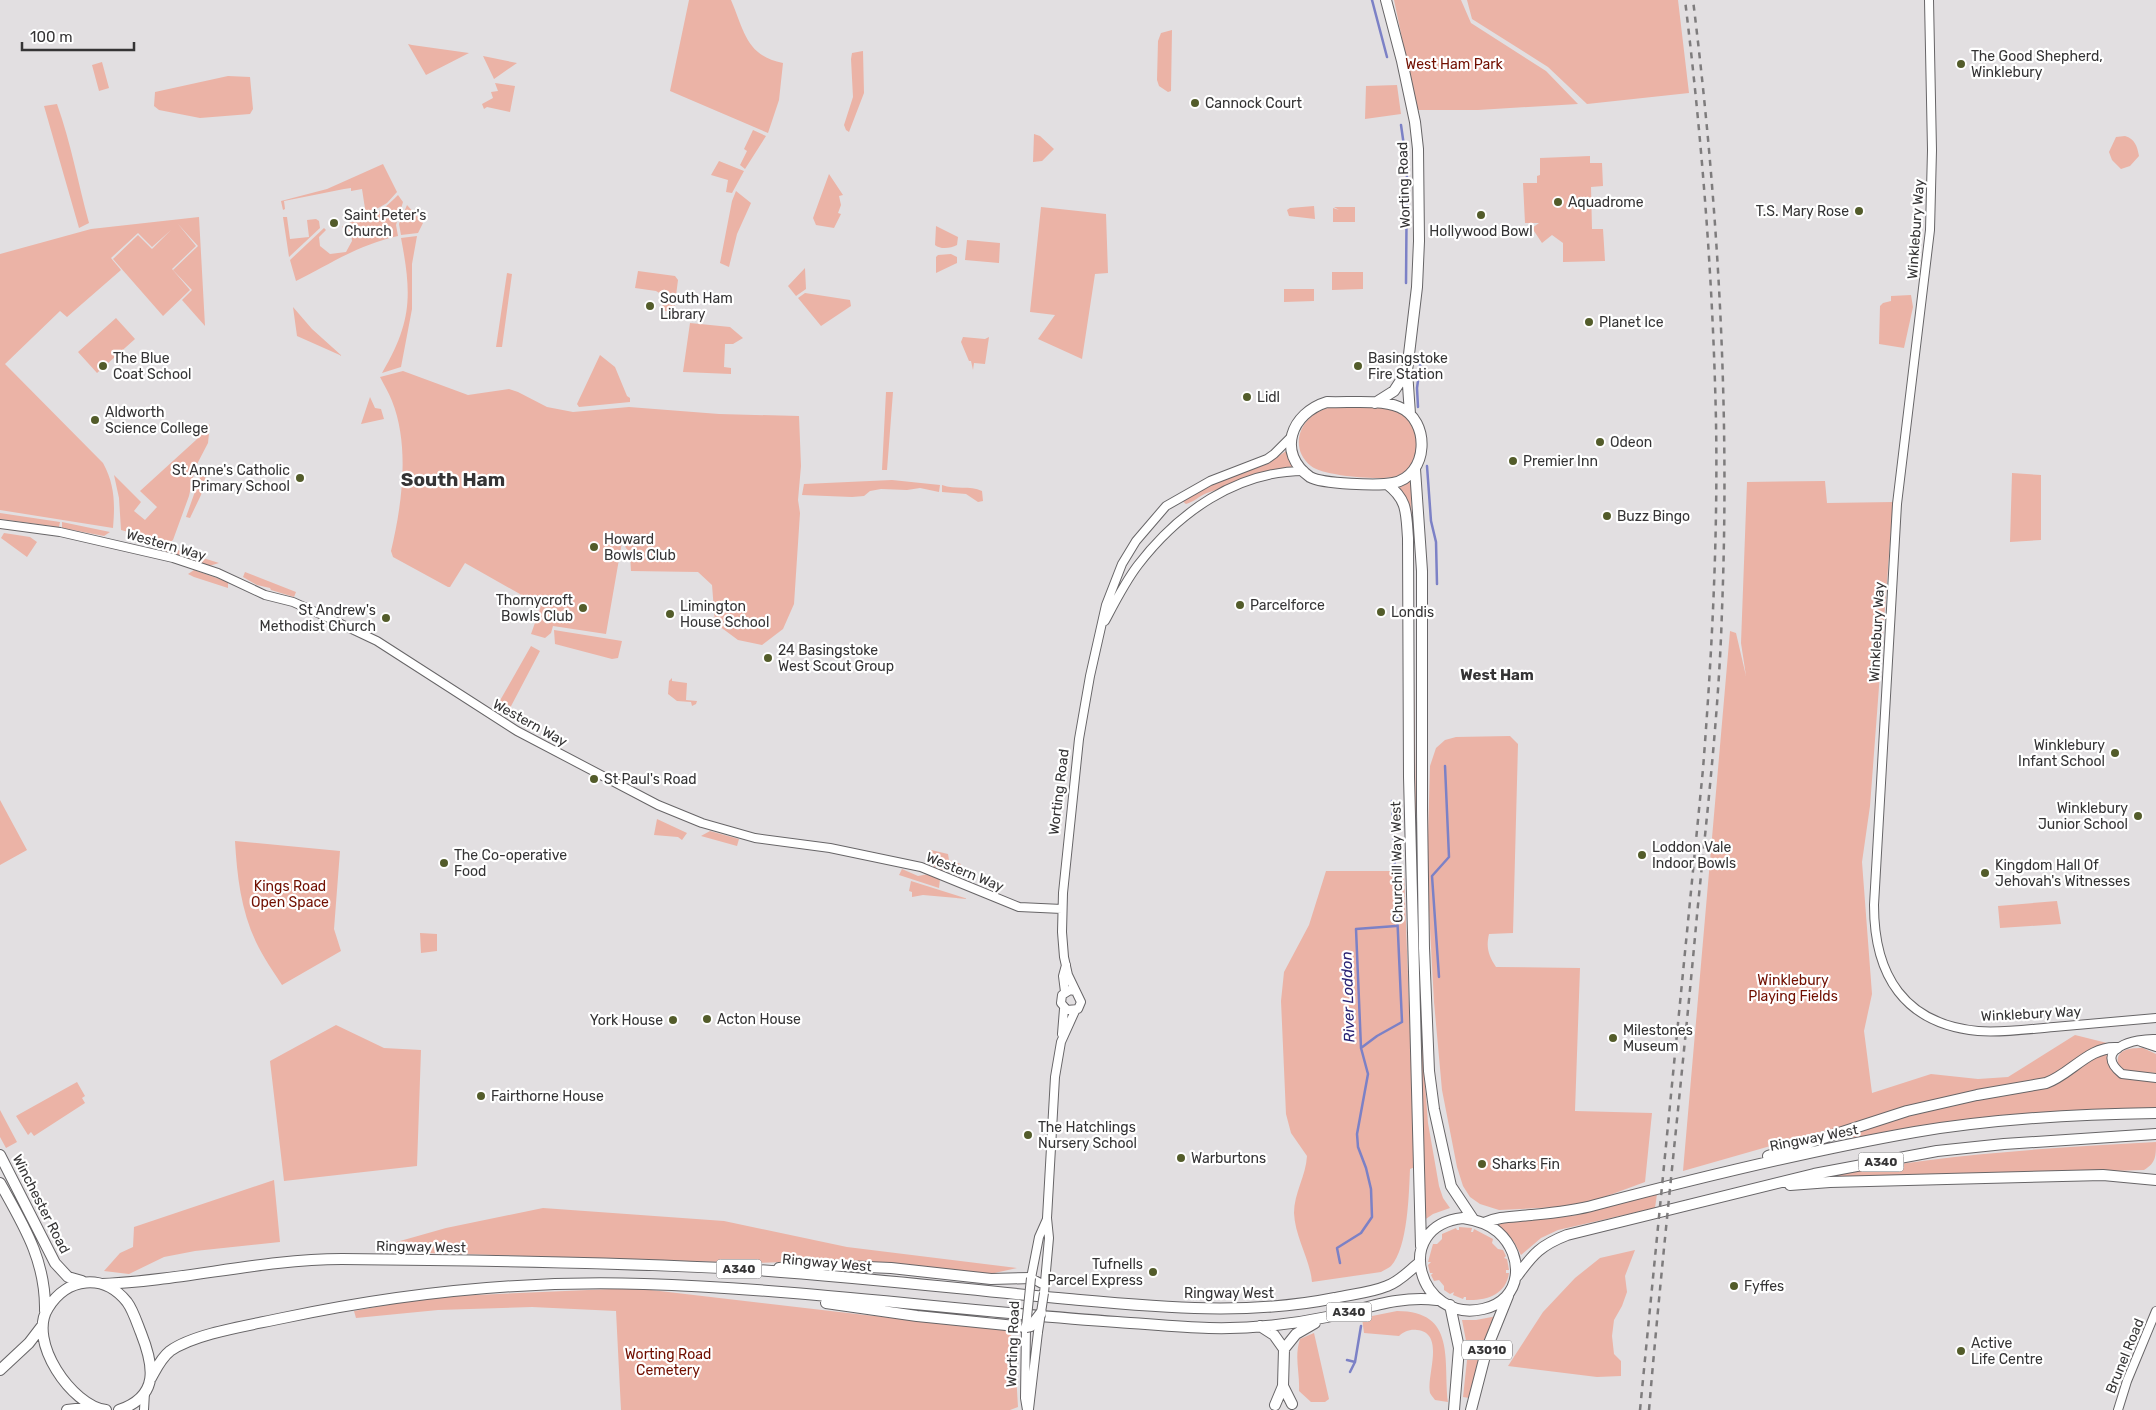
<svg xmlns="http://www.w3.org/2000/svg" width="2156" height="1410" font-family="Rubik,sans-serif">
	<style>
		.green { fill: #ebb3a6 }
		.lines { fill: none; stroke-linecap: round; stroke-linejoin: round }
		.stream { stroke: #7c81c6; stroke-width: 2.5 }
		.minor-casing { stroke: #676567; stroke-width: 10 }
		.major-casing { stroke: #676567; stroke-width: 12 }
		.minor { stroke: #fff; stroke-width: 8 }
		.major { stroke: #fff; stroke-width: 10 }
		.rail { stroke: #7e7c7d; stroke-width: 2.5; stroke-dasharray: 6 6; stroke-linecap: butt }
		.minor-bridge-casing { stroke: #676567; stroke-width: 10; stroke-linecap: butt }
		.major-bridge-casing { stroke: #676567; stroke-width: 12; stroke-linecap: butt }
		.minor-bridge { stroke: #fff; stroke-width: 8 }
		.major-bridge { stroke: #fff; stroke-width: 10 }
		.poi-dot { fill: #535c2a; stroke: #fff; stroke-width: 2 }
		.labels { text-anchor: middle; dominant-baseline: central; stroke-width: 4.5; stroke-linejoin: round; paint-order: stroke }
		.shield { fill: #fff; stroke: #727172; stroke-width: 1 }
		.shield-label { font-size: 12px; font-weight: bold; fill: #353435 }
		.poi-label { font-size: 14px; fill: #353435; stroke: #fff; text-anchor: start }
		.park-label { font-size: 14px; fill: #710f00; stroke: #fff }
		.street-label { font-size: 14px; fill: #353435; stroke: #fff }
		.neighbourhood-label { font-size: 15px; font-weight: bold; fill: #353435; stroke: #fff }
		.water-label { font-size: 15px; font-style: italic; fill: #2a2374; stroke: #fff }
		.district-label { font-size: 19px; font-weight: bold; fill: #353435; stroke: #fff }
	</style>
	<rect width="100%" height="100%" fill="#e2dfe1"/>
	<path class="green" d="M689,0H731C744,30 746,56 783,63L779,100L768,133L670,91Z
		M1394,0H1461L1471,23L1546,71L1578,104L1478,110H1417Z
		M1467,0H1678L1689,93L1587,104L1548,67L1472,19Z
		M1172,30L1171,91L1168,92L1159,86L1157,80L1158,41L1161,33Z
		M408,44L412,45L469,53L426,75Z
		M863,51L864,93L849,132L846,130L844,125L853,97L851,59L852,53Z
		M483,56L517,63L494,79Z
		M102,62L109,88L99,91L92,65Z
		M228,76L250,77L253,109L250,114L200,118L159,110L154,106L155,92Z
		M495,83L515,86L510,112L487,107L484,109L482,104L493,98L491,92L498,91Z
		M1397,85L1401,114L1365,119L1366,86Z
		M57,104C71,143 78,183 89,223L79,228L44,106Z
		M753,130L766,136L745,169L740,165L747,151L744,149Z
		M1034,134L1040,136L1054,149L1042,161L1033,162Z
		M2125,136C2135,139 2137,146 2139,156L2130,166L2121,169L2112,160L2109,152L2116,137Z
		M1590,156V163H1602L1603,186L1591,187L1592,229H1603L1605,261L1563,262V243L1552,235L1542,243L1532,228L1539,223H1525L1523,183H1537V176L1540,175V158Z
		M719,161L744,171L732,193L726,192L728,180L711,175Z
		M383,164L397,192L387,203L366,215L362,189L351,191V188L344,189L284,201L285,209L283,210L281,201L327,189Z
		M829,174L843,195L839,196L841,205L838,213L841,214L834,228L816,225L813,218Z
		M736,191L751,203L737,234L729,267L720,263L732,201Z
		M398,195L403,202L396,225L398,236C358,245 332,263 296,281L290,260L324,228L326,230L319,237L320,246L330,254L346,252L352,241L351,233L342,227C349,221 356,222 365,219C378,214 388,205 398,195Z
		M407,205L423,223L418,233L401,235L399,224Z
		M1314,206L1315,219L1289,216L1287,210L1290,208Z
		M1041,207L1106,214L1108,273L1095,274L1082,359L1038,339L1055,315L1030,312Z
		M1334,207H1355V222H1333V208L1339,210Z
		M199,217L205,326L182,300L192,290L173,270L198,246L178,224L196,246L172,269L190,290L163,316L113,259L138,235L152,249L171,230L152,247L138,233L111,258L121,270L67,317L60,311L5,364L103,463C115,485 115,504 113,528L0,510V254L91,229Z
		M283,217H287L290,239L309,237L307,220L316,219L319,221L320,228L289,257Z
		M936,226L958,237L957,245C951,248 941,250 935,245Z
		M417,236L412,264V309L401,367L382,373C412,322 412,295 401,238Z
		M967,240L1000,243L999,263L965,260Z
		M951,254L957,257V263L936,273V257L938,255Z
		M805,268L806,289L796,296L788,286Z
		M638,271L675,276L678,280L674,311H665L661,303V294L656,291L635,288Z
		M1332,272H1363V289L1332,290Z
		M507,273L512,274L502,347H496Z
		M1284,289H1314V301L1284,302Z
		M805,293L850,300L851,306L821,326L798,298Z
		M1911,295L1913,307L1904,348L1879,344L1880,306L1883,303L1891,301V296Z
		M293,307L312,329L342,356L297,336Z
		M116,318L135,339L97,373L78,352Z
		M690,323L730,327L743,338L733,344H725L724,367L731,368V374L683,372Z
		M963,337L985,339L989,337L985,364L974,363L973,370L971,361H969L961,342Z
		M600,355L615,367L627,396L630,398V402L579,407L577,404Z
		M403,371L468,395L509,389L518,392L547,407L573,412L629,407L719,414L799,416L801,466L798,500L800,513L794,604L783,629L762,645L738,640L715,623L712,585L698,572L631,571L630,554L622,542L606,634L553,626L551,633L545,638L531,634L541,606L465,563L450,587H448L393,557L391,551C402,505 410,446 392,401C389,393 384,385 380,377Z
		M886,392H893L887,470H882Z
		M370,397L375,408L381,409L384,419L361,424Z
		M1335,407C1356,408 1393,403 1409,418C1412,422 1414,430 1416,436C1419,445 1418,456 1412,464C1408,470 1400,476 1393,477C1377,480 1323,476 1311,466C1285,445 1304,409 1335,407Z
		M210,424L208,443L195,468L189,496L173,540L169,543L121,530L119,498L114,475L141,502L134,511L145,520L157,507L140,491L196,440Z
		M1289,449L1297,467C1265,468 1237,483 1207,493C1199,496 1194,502 1186,504L1181,500L1214,482L1267,464Z
		M204,466L208,468L201,495L190,518L186,517Z
		M2012,473L2041,475V540L2010,542Z
		M892,480L940,485L939,492L920,488L907,490L881,489L870,491L864,496L852,497L802,495L804,484Z
		M1411,480L1419,1005L1428,1123L1439,1186L1443,1198L1450,1208L1433,1214L1423,1221L1408,507L1405,496L1399,488Z
		M1825,481L1827,503L1893,502L1870,806L1862,862L1872,994L1864,1031L1872,1093L1931,1074L1978,1079L2008,1077L2075,1035L2111,1044L2121,1077L2156,1082V1108L2040,1114L1857,1138L1851,1137L1849,1133L1830,1129L1683,1171L1730,631L1736,633L1746,676L1741,643L1747,482Z
		M942,485C955,490 970,485 982,491L983,501L978,502L966,494L942,492Z
		M0,513L60,522L59,527L0,519Z
		M62,522L110,532L104,536L62,528Z
		M4,533L30,537L37,542L27,557L1,538Z
		M165,546L219,563L209,566L164,552Z
		M194,570L228,582V588L194,577L188,574Z
		M245,572L296,592L294,597L271,590L270,588L257,585L243,577Z
		M554,630L622,641L618,658L612,659L555,644Z
		M531,646L540,651L509,710L498,704Z
		M672,678V681L687,683L686,700L697,701L696,704L692,706L691,702L677,701L668,694L669,681Z
		M1510,736L1518,744L1513,933L1489,934C1486,947 1488,955 1496,967L1580,968L1575,1111L1652,1113L1645,1182L1588,1203L1559,1207L1499,1210L1480,1204L1470,1197L1463,1186L1457,1167L1442,1090L1434,1002L1427,873L1430,766L1436,748L1445,740L1456,737Z
		M0,800L27,850L0,865Z
		M657,819L687,833L682,840L678,837L654,835Z
		M710,831L739,839L737,846L701,836Z
		M235,841L340,851L334,929L341,951L282,985C273,971 263,957 256,942C241,910 237,876 235,841Z
		M931,850L948,854L949,860L961,864L960,868L947,864L945,871L930,865L929,859Z
		M902,869L918,876L929,874L940,879L939,888L899,875Z
		M1326,871H1404L1415,1167L1410,1169C1409,1192 1408,1248 1391,1266C1389,1268 1384,1270 1381,1272L1312,1282C1310,1259 1295,1237 1294,1213C1294,1193 1306,1176 1307,1156L1291,1133L1286,1114L1281,1001L1284,972L1309,925Z
		M911,881L968,899L923,895L912,897V892L909,891Z
		M2057,901L2061,924L2000,928L1998,906Z
		M420,933L437,934V951L421,953Z
		M336,1025L384,1048L421,1050L417,1166L284,1181L270,1061Z
		M2143,1048L2156,1054V1073L2127,1071L2118,1065C2115,1049 2130,1048 2143,1048Z
		M77,1082L85,1096L82,1098L85,1103L34,1136L31,1132L28,1135L16,1116Z
		M0,1110L17,1142L6,1148L0,1137Z
		M2156,1142C2156,1156 2156,1163 2144,1170L1824,1180L1823,1177C1933,1155 2045,1148 2156,1142Z
		M274,1180L280,1242L195,1251L164,1257L129,1274L104,1271L120,1253L133,1247L134,1227Z
		M1657,1194L1655,1208L1558,1230L1541,1238L1521,1255L1514,1242L1496,1224L1577,1215Z
		M543,1208L724,1221L847,1247L1017,1268L990,1274L816,1261L755,1263L394,1252L393,1243L446,1228Z
		M1459,1227L1472,1228L1471,1232H1473L1474,1229L1493,1239L1492,1243L1498,1249L1503,1250L1506,1256L1504,1258L1507,1259L1509,1270H1506V1273H1509C1506,1295 1486,1301 1466,1300V1297H1464L1463,1299L1453,1295L1454,1292L1450,1294L1444,1290V1286L1439,1280L1434,1281L1431,1275L1433,1273H1430L1428,1265L1431,1262H1428L1433,1244H1437L1442,1239V1234L1456,1228L1457,1230H1459Z
		M1635,1250L1625,1276L1627,1292L1622,1306L1614,1320L1612,1336L1614,1354L1621,1361V1376L1597,1377L1508,1366L1543,1312L1575,1278L1600,1258Z
		M634,1288L865,1315L1005,1327L1014,1340L1018,1407L1010,1410H621L616,1311L532,1307L438,1310L356,1318L354,1311L429,1297Z
		M1397,1311C1457,1311 1443,1361 1448,1402L1435,1400C1433,1397 1431,1395 1430,1393C1426,1376 1446,1333 1417,1330C1410,1329 1403,1332 1399,1336L1364,1333L1362,1318Z
		M1497,1316L1484,1340L1469,1398L1463,1397L1468,1351L1462,1320H1476Z
		M1314,1333L1329,1399L1325,1402H1311L1299,1391C1300,1373 1294,1357 1300,1339Z"/>
	<g class="lines">
		<path class="stream" d="M1372,0L1387,57
			M1401,125L1407,167L1406,283
			M1418,407L1417,388L1422,352
			M1427,466L1431,521L1436,542L1437,584
			M1439,977L1432,876L1449,857L1445,766
			M1361,1048L1377,1036L1402,1022L1392,801
			M1340,1263L1337,1248L1361,1233L1372,1217L1371,1189L1366,1168L1358,1147L1357,1134L1368,1074L1361,1048L1356,929L1396,926
			M1347,1360L1355,1362
			M1350,1372L1355,1362L1361,1326"/>
		<g class="minor-casing">
			<path id="minor" d="M1929,0L1932,150L1930,230L1897,504L1874,905C1874,975 1904,1024 1978,1031C2003,1033 2029,1029 2054,1027C2088,1024 2122,1021 2156,1018
				M0,524L60,532L173,558L218,573L265,595L293,602L320,614L377,641L517,731L658,805L702,823L755,838L830,848L921,867L1019,907L1062,909
				M1105,621C1115,602 1125,582 1138,565C1178,513 1236,471 1304,471
				M1075,991L1070,990L1062,995L1061,1003L1067,1010L1078,1009L1081,1002L1068,975L1064,957L1062,932L1063,893L1079,739L1090,676L1106,605L1122,564L1136,541L1166,506L1210,481L1267,459L1274,454L1292,436
				M1065,992L1063,976L1066,965
				M1062,1034L1064,1009
				M2156,1039C2136,1038 2091,1049 2122,1074L2156,1078
				M2141,1042L2156,1047
				M1044,1285L1031,1278L1039,1237L1047,1219
				M1044,1293L1049,1238L1047,1218L1055,1077L1061,1042L1075,1011
				M1026,1327L1025,1398L1027,1410
				M1029,1409L1038,1332
				M144,1410L145,1392
				M2118,1410L2127,1381L2156,1311"/>
		</g>
		<g class="major-casing">
			<path id="major" d="M1386,0L1402,61L1415,122L1418,149L1419,241L1417,287L1407,371L1410,414
				M1327,402C1348,403 1380,399 1399,407C1431,420 1429,476 1393,483C1379,486 1322,484 1310,477C1276,453 1291,413 1327,402Z
				M1375,403L1394,391L1407,371
				M1415,469L1422,571V810L1424,948L1429,1071L1434,1109L1451,1186L1473,1219
				M1387,484C1408,500 1406,513 1408,538L1409,777L1421,1246
				M0,1155L55,1263L68,1277L82,1281
				M1768,1156L1907,1111L1977,1095L2046,1083C2070,1075 2089,1046 2117,1048
				M0,1183C24,1226 46,1261 45,1311
				M1790,1185L1830,1182L2103,1175L2156,1180
				M1463,1218C1476,1220 1488,1223 1498,1232C1525,1256 1523,1300 1483,1309C1419,1324 1390,1226 1463,1218Z
				M1484,1223C1499,1216 1514,1217 1531,1215C1552,1213 1574,1211 1595,1205C1701,1177 1807,1151 1915,1132C1992,1119 2078,1114 2156,1113
				M779,1268L820,1265L891,1268L991,1279L1031,1278
				M1517,1276C1533,1254 1541,1245 1567,1235L1814,1174L1937,1151L2004,1144L2156,1134
				M102,1284C183,1281 261,1259 342,1259C475,1260 609,1262 742,1269C851,1276 960,1289 1069,1299C1157,1307 1247,1316 1335,1298C1352,1294 1370,1293 1387,1286C1399,1282 1409,1271 1419,1263
				M826,1303L917,1316L1026,1327
				M1450,1305L1459,1348L1454,1410
				M1260,1326L1274,1335L1284,1349L1283,1386L1275,1405
				M1284,1349L1296,1334L1315,1323
				M0,1370L29,1343L42,1326
				M151,1378C156,1369 161,1358 170,1351C195,1333 252,1325 283,1318C402,1293 523,1280 644,1284C802,1289 959,1311 1117,1322C1148,1324 1179,1327 1209,1328C1249,1329 1289,1325 1327,1317C1365,1309 1399,1295 1437,1300
				M1283,1386L1292,1404
				M67,1410L93,1407
				M106,1410C72,1406 27,1341 48,1308C67,1277 104,1273 127,1302C133,1310 137,1323 141,1333C154,1366 160,1396 119,1410
				M1471,1410L1487,1348L1508,1296"/>
		</g>
		<use href="#minor" class="minor"/>
		<use href="#major" class="major"/>
		<path class="rail" d="M1640,1410L1703,769C1712,653 1718,537 1716,421C1713,280 1702,140 1685,0
			M1649,1410C1663,1245 1682,1080 1697,915C1707,813 1719,712 1722,610C1730,406 1718,203 1693,0"/>
		<g class="minor-bridge-casing">
			<path id="minor-bridge" d="M1026,1327L1031,1278
				M1038,1332L1044,1293"/>
		</g>
		<g class="major-bridge-casing">
			<path id="major-bridge" d="M1026,1327L1031,1326L1041,1313"/>
		</g>
		<use href="#minor-bridge" class="minor-bridge"/>
		<use href="#major-bridge" class="major-bridge"/>
	</g>
	<g class="poi-dot">
		<circle cx="1961" cy="64" r="5"/>
		<circle cx="1195" cy="103" r="5"/>
		<circle cx="1558" cy="202" r="5"/>
		<circle cx="1859" cy="211" r="5"/>
		<circle cx="1481" cy="215" r="5"/>
		<circle cx="334" cy="223" r="5"/>
		<circle cx="650" cy="306" r="5"/>
		<circle cx="1589" cy="322" r="5"/>
		<circle cx="103" cy="366" r="5"/>
		<circle cx="1358" cy="366" r="5"/>
		<circle cx="1247" cy="397" r="5"/>
		<circle cx="95" cy="420" r="5"/>
		<circle cx="1600" cy="442" r="5"/>
		<circle cx="1513" cy="461" r="5"/>
		<circle cx="300" cy="478" r="5"/>
		<circle cx="1607" cy="516" r="5"/>
		<circle cx="594" cy="547" r="5"/>
		<circle cx="1240" cy="605" r="5"/>
		<circle cx="583" cy="608" r="5"/>
		<circle cx="1381" cy="612" r="5"/>
		<circle cx="670" cy="614" r="5"/>
		<circle cx="386" cy="618" r="5"/>
		<circle cx="768" cy="658" r="5"/>
		<circle cx="2115" cy="753" r="5"/>
		<circle cx="594" cy="779" r="5"/>
		<circle cx="2138" cy="816" r="5"/>
		<circle cx="1642" cy="855" r="5"/>
		<circle cx="444" cy="863" r="5"/>
		<circle cx="1985" cy="873" r="5"/>
		<circle cx="707" cy="1019" r="5"/>
		<circle cx="673" cy="1020" r="5"/>
		<circle cx="1613" cy="1038" r="5"/>
		<circle cx="481" cy="1096" r="5"/>
		<circle cx="1028" cy="1135" r="5"/>
		<circle cx="1181" cy="1158" r="5"/>
		<circle cx="1482" cy="1164" r="5"/>
		<circle cx="1153" cy="1272" r="5"/>
		<circle cx="1734" cy="1286" r="5"/>
		<circle cx="1961" cy="1351" r="5"/>
	</g>
	<g class="labels">
		<g class="shield">
			<rect x="1858.5" y="1152.5" width="45" height="19" rx="4"/>
			<rect x="716.5" y="1259.5" width="45" height="19" rx="4"/>
			<rect x="1326.5" y="1302.5" width="45" height="19" rx="4"/>
			<rect x="1462" y="1340.5" width="50" height="19" rx="4"/>
		</g>
		<g class="shield-label">
			<text x="1881" y="1162">A340</text>
			<text x="739" y="1269">A340</text>
			<text x="1349" y="1312">A340</text>
			<text x="1487" y="1350">A3010</text>
		</g>
		<g class="poi-label">
			<text x="1971" y="56">The Good Shepherd,<tspan x="1971" dy="16">Winklebury</tspan></text>
			<text x="1205" y="103">Cannock Court</text>
			<text x="1568" y="202">Aquadrome</text>
			<text x="1849" y="211" text-anchor="end">T.S. Mary Rose</text>
			<text x="344" y="215">Saint Peter's<tspan x="344" dy="16">Church</tspan></text>
			<text x="1481" y="231" text-anchor="middle">Hollywood Bowl</text>
			<text x="660" y="298">South Ham<tspan x="660" dy="16">Library</tspan></text>
			<text x="1599" y="322">Planet Ice</text>
			<text x="113" y="358">The Blue<tspan x="113" dy="16">Coat School</tspan></text>
			<text x="1368" y="358">Basingstoke<tspan x="1368" dy="16">Fire Station</tspan></text>
			<text x="1257" y="397">Lidl</text>
			<text x="105" y="412">Aldworth<tspan x="105" dy="16">Science College</tspan></text>
			<text x="1610" y="442">Odeon</text>
			<text x="1523" y="461">Premier Inn</text>
			<text x="290" y="470" text-anchor="end">St Anne's Catholic<tspan x="290" dy="16">Primary School</tspan></text>
			<text x="1617" y="516">Buzz Bingo</text>
			<text x="604" y="539">Howard<tspan x="604" dy="16">Bowls Club</tspan></text>
			<text x="573" y="600" text-anchor="end">Thornycroft<tspan x="573" dy="16">Bowls Club</tspan></text>
			<text x="1250" y="605">Parcelforce</text>
			<text x="680" y="606">Limington<tspan x="680" dy="16">House School</tspan></text>
			<text x="376" y="610" text-anchor="end">St Andrew's<tspan x="376" dy="16">Methodist Church</tspan></text>
			<text x="1391" y="612">Londis</text>
			<text x="778" y="650">24 Basingstoke<tspan x="778" dy="16">West Scout Group</tspan></text>
			<text x="2105" y="745" text-anchor="end">Winklebury<tspan x="2105" dy="16">Infant School</tspan></text>
			<text x="604" y="779">St Paul's Road</text>
			<text x="2128" y="808" text-anchor="end">Winklebury<tspan x="2128" dy="16">Junior School</tspan></text>
			<text x="1652" y="847">Loddon Vale<tspan x="1652" dy="16">Indoor Bowls</tspan></text>
			<text x="454" y="855">The Co-operative<tspan x="454" dy="16">Food</tspan></text>
			<text x="1995" y="865">Kingdom Hall Of<tspan x="1995" dy="16">Jehovah's Witnesses</tspan></text>
			<text x="717" y="1019">Acton House</text>
			<text x="663" y="1020" text-anchor="end">York House</text>
			<text x="1623" y="1030">Milestones<tspan x="1623" dy="16">Museum</tspan></text>
			<text x="491" y="1096">Fairthorne House</text>
			<text x="1038" y="1127">The Hatchlings<tspan x="1038" dy="16">Nursery School</tspan></text>
			<text x="1191" y="1158">Warburtons</text>
			<text x="1492" y="1164">Sharks Fin</text>
			<text x="1143" y="1264" text-anchor="end">Tufnells<tspan x="1143" dy="16">Parcel Express</tspan></text>
			<text x="1744" y="1286">Fyffes</text>
			<text x="1971" y="1343">Active<tspan x="1971" dy="16">Life Centre</tspan></text>
		</g>
		<g class="park-label">
			<text x="1454" y="64">West Ham Park</text>
			<text x="290" y="886">Kings Road<tspan x="290" dy="16">Open Space</tspan></text>
			<text x="1793" y="980">Winklebury<tspan x="1793" dy="16">Playing Fields</tspan></text>
			<text x="668" y="1354">Worting Road<tspan x="668" dy="16">Cemetery</tspan></text>
		</g>
		<g class="street-label">
			<text transform="translate(1404 185) rotate(-92)">Worting Road</text>
			<text transform="translate(1916 229) rotate(-86)">Winklebury Way</text>
			<text transform="translate(166 545) rotate(16)">Western Way</text>
			<text transform="translate(1877 632) rotate(-87)">Winklebury Way</text>
			<text transform="translate(530 723) rotate(29)">Western Way</text>
			<text transform="translate(1059 792) rotate(-83)">Worting Road</text>
			<text transform="translate(1397 862) rotate(-91)">Churchill Way West</text>
			<text transform="translate(965 872) rotate(22)">Western Way</text>
			<text transform="translate(2031 1014) rotate(-3)">Winklebury Way</text>
			<text transform="translate(1814 1138) rotate(-11)">Ringway West</text>
			<text transform="translate(41 1204) rotate(63)">Winchester Road</text>
			<text transform="translate(421 1247) rotate(1)">Ringway West</text>
			<text transform="translate(827 1263) rotate(5)">Ringway West</text>
			<text x="1229" y="1293">Ringway West</text>
			<text transform="translate(1013 1344) rotate(-88)">Worting Road</text>
			<text transform="translate(2125 1356) rotate(-68)">Brunel Road</text>
		</g>
		<g class="neighbourhood-label">
			<text x="1497" y="675">West Ham</text>
		</g>
		<g class="water-label">
			<text transform="translate(1348 997) rotate(-92)">River Loddon</text>
		</g>
		<g class="district-label">
			<text x="453" y="479">South Ham</text>
		</g>
	</g>
	<path d="M22 42v8h112v-8" fill="none" stroke="#353435" stroke-width="2.5"/>
	<text x="30" y="42" font-size="15" fill="#353435" stroke="#ffffff" stroke-width="4" paint-order="stroke">100 m</text>
</svg>
